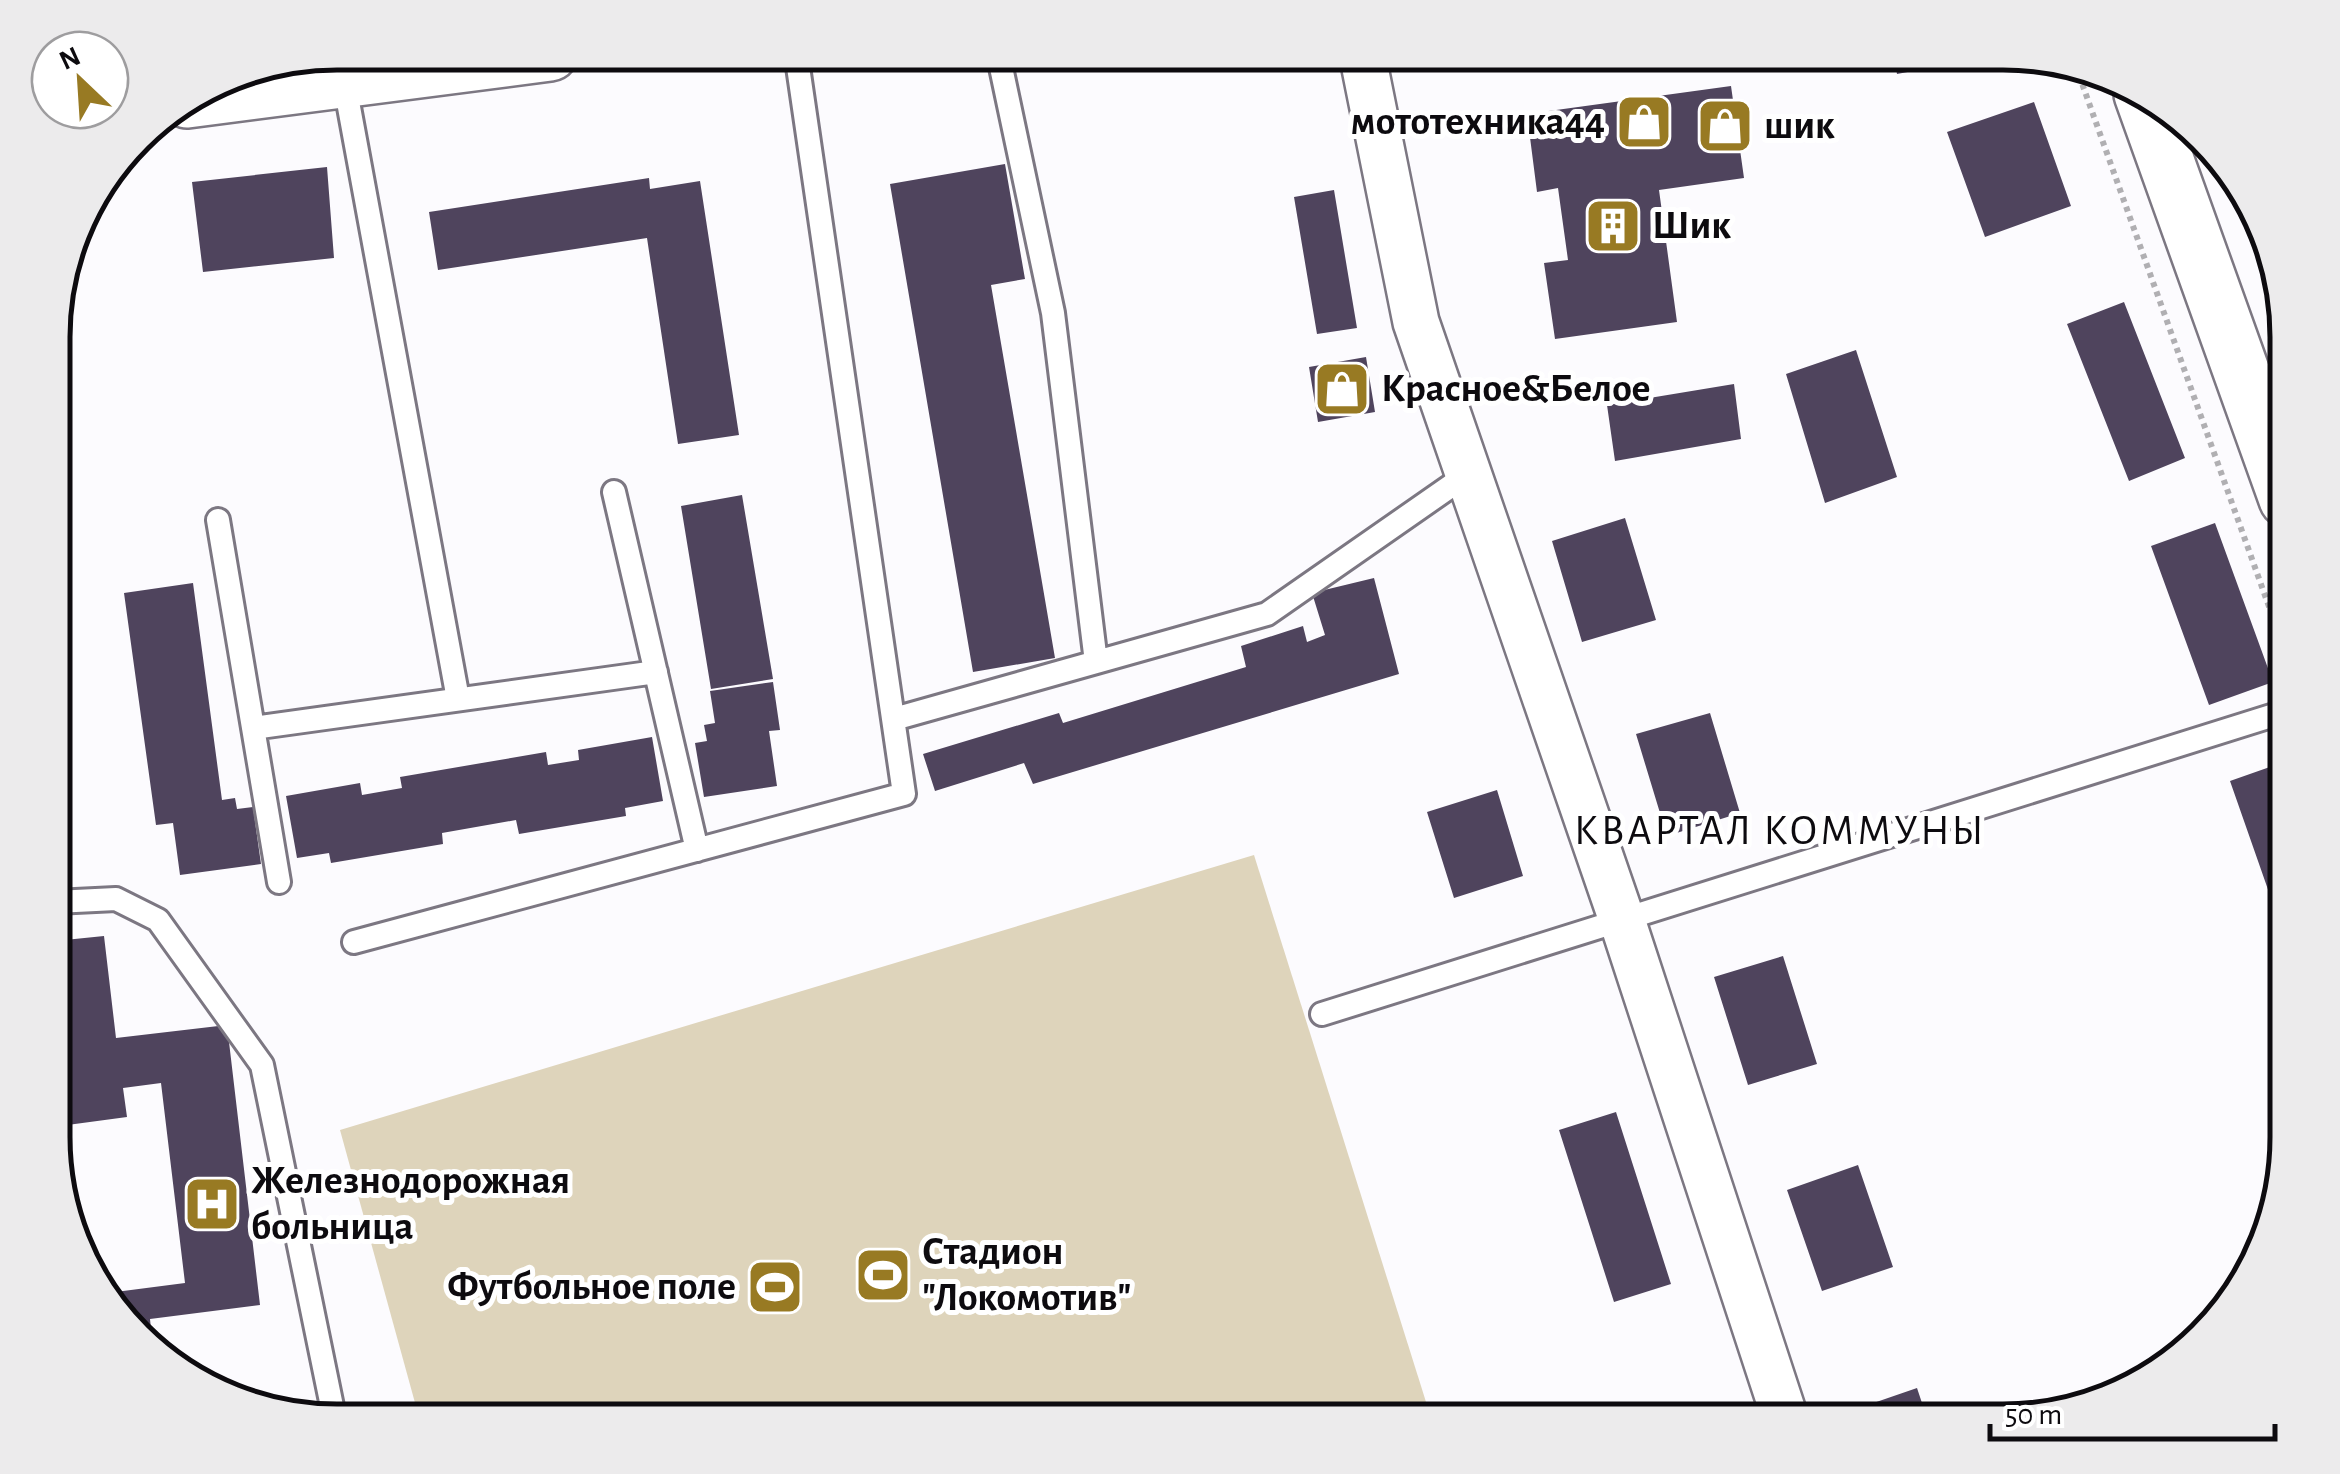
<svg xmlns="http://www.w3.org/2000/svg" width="2340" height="1474" font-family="'Alegreya Sans',sans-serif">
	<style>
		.green { fill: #ded4bb }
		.building { fill: #4f445d }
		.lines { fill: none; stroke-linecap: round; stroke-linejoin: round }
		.lane-casing { stroke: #7c7782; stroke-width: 28 }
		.street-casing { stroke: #7c7782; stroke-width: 50 }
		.secondary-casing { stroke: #7c7782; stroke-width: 60 }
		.path { stroke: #b0afb2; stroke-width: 6; stroke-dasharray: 5 5; stroke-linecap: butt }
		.lane { stroke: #fff; stroke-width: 22 }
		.street { stroke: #fff; stroke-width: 45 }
		.secondary { stroke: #fff; stroke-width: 55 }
		.labels { text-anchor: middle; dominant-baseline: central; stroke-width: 10; stroke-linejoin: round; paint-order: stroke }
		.poi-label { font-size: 40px; font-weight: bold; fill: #0d0b0f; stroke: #fff; text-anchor: start }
		.neighbourhood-label { font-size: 42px; letter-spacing: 2.5px; fill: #0d0b0f; stroke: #fff }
		.rim { fill: none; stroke: #0d0b0f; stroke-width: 5 }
	</style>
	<rect width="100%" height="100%" fill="#fcfbfe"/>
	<path class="green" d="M1254,855L1432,1421H420L340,1130Z"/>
	<path class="building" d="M1893,53H2003V54L1897,74Z
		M1731,86L1744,178L1659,190L1677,322L1555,339L1544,263L1568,260L1558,188L1537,192L1527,114Z
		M2034,102L2071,206L1985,237L1947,132Z
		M1005,164L1025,279L991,285L1055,658L973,672L890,184Z
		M327,167L334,258L203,272L192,182Z
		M649,178L650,189L700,181L739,435L678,444L647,238L438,270L429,212Z
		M1334,190L1357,328L1317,334L1294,197Z
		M2124,302L2185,458L2129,481L2067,324Z
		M1856,350L1897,477L1825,503L1786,374Z
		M1366,357L1375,412L1318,422L1309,367Z
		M1734,384L1741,439L1615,461L1607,405Z
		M742,495L773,679L711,689L681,506Z
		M1625,518L1656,620L1582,642L1552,541Z
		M2215,523L2273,682L2209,705L2151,546Z
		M1374,578L1399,674L1033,784L1024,763L935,791L923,754L1059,713L1063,723L1246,667L1241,646L1303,626L1307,642L1325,635L1312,593Z
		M193,583L222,800L235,798L237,809L253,807L261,864L180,875L173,823L156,825L124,593Z
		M773,682L780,730L769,731L777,786L704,797L695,743L707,741L704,725L715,723L710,691Z
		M1710,713L1740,813L1667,836L1636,734Z
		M652,737L663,801L625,808L626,816L519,834L516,820L442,833L443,844L331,863L329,853L297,858L286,796L360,783L362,795L402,788L400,777L546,752L548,765L579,760L578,750Z
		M2284,762L2287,769L2286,941L2230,781Z
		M1497,790L1523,876L1454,898L1427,812Z
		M104,936L116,1038L227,1025L260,1305L150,1319L153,1348L100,1294L185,1283L161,1083L123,1088L127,1117L60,1126L55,1097V941Z
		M1783,956L1817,1064L1748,1085L1714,977Z
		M1616,1112L1671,1284L1614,1302L1559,1130Z
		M1858,1165L1893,1267L1822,1291L1787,1190Z
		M1917,1388L1928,1421H1860L1856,1409Z"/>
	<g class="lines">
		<g class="lane-casing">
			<path id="lane" d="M998,53L1053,313L1096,662
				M344,80L458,699
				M614,492L697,850
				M218,520L279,882
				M894,719L1267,614L1468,474
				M253,728L656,672
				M55,902L116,899L158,920L262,1065L335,1421
				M354,942L904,794L796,53
				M1322,1014L2287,711"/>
		</g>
		<g class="street-casing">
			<path id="street" d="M1362,53L1416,322L1622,920L1786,1421"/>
		</g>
		<g class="secondary-casing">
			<path id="secondary" d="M2142,94L2287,499
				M187,100L550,53"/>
		</g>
		<path class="path" d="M2079,75L2287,657"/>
		<use href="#lane" class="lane"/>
		<use href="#street" class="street"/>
		<use href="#secondary" class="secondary"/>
	</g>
	<defs>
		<g id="shop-square" transform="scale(2.875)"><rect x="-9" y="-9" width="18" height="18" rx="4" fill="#987a23" stroke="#fff"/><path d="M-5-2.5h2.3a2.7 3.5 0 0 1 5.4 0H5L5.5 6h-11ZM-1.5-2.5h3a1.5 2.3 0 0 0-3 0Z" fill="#fff"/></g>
		<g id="building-square" transform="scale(2.875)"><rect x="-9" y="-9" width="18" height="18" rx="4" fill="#987a23" stroke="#fff"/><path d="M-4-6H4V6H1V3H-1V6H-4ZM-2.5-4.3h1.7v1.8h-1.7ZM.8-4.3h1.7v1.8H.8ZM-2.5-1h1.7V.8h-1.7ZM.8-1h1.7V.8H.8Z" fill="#fff"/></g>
		<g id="hospital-square" transform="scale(2.875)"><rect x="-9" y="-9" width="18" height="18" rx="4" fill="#987a23" stroke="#fff"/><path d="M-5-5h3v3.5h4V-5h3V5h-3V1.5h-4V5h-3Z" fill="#fff"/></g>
		<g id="stadium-square" transform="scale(2.875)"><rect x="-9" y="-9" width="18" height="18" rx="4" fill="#987a23" stroke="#fff"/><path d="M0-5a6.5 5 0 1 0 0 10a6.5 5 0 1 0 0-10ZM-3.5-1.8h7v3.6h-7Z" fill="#fff"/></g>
	</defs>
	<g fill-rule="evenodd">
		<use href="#shop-square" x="1644" y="122"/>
		<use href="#shop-square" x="1725" y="126"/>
		<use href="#building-square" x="1613" y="226"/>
		<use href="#shop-square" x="1342" y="389"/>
		<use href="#hospital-square" x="212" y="1204"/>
		<use href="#stadium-square" x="883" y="1275"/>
		<use href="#stadium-square" x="775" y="1287"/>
	</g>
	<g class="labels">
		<g class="poi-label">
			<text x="1605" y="122" text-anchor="end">мототехника44</text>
			<text x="1764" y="126">шик</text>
			<text x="1652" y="226">Шик</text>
			<text x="1381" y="389">Красное&amp;Белое</text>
			<text x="251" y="1181">Железнодорожная<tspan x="251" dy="46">больница</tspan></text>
			<text x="922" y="1252">Стадион<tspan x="922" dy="46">"Локомотив"</tspan></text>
			<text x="736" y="1287" text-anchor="end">Футбольное поле</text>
		</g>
		<g class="neighbourhood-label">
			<text x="1780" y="831">КВАРТАЛ КОММУНЫ</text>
		</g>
	</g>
	<path d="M0 0H2340V1474H0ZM337 70H2003A267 267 0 0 1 2270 337V1137A267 267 0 0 1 2003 1404H337A267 267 0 0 1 70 1137V337A267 267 0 0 1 337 70Z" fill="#ecebec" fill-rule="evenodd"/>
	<path class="rim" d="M337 70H2003A267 267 0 0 1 2270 337V1137A267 267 0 0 1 2003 1404H337A267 267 0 0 1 70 1137V337A267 267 0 0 1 337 70Z"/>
	<g transform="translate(80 80) rotate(335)"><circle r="48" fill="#ffffff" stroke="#9e9d9f" stroke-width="2.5"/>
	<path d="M0-8L18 38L0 25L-18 38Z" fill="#987a23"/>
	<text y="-15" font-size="28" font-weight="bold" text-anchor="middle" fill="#0d0b0f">N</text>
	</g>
	<path d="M1990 1424v15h285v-15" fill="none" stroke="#0d0b0f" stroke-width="5"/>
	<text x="2005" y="1424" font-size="30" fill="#0d0b0f" stroke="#ffffff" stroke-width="8" paint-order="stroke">50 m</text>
</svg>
